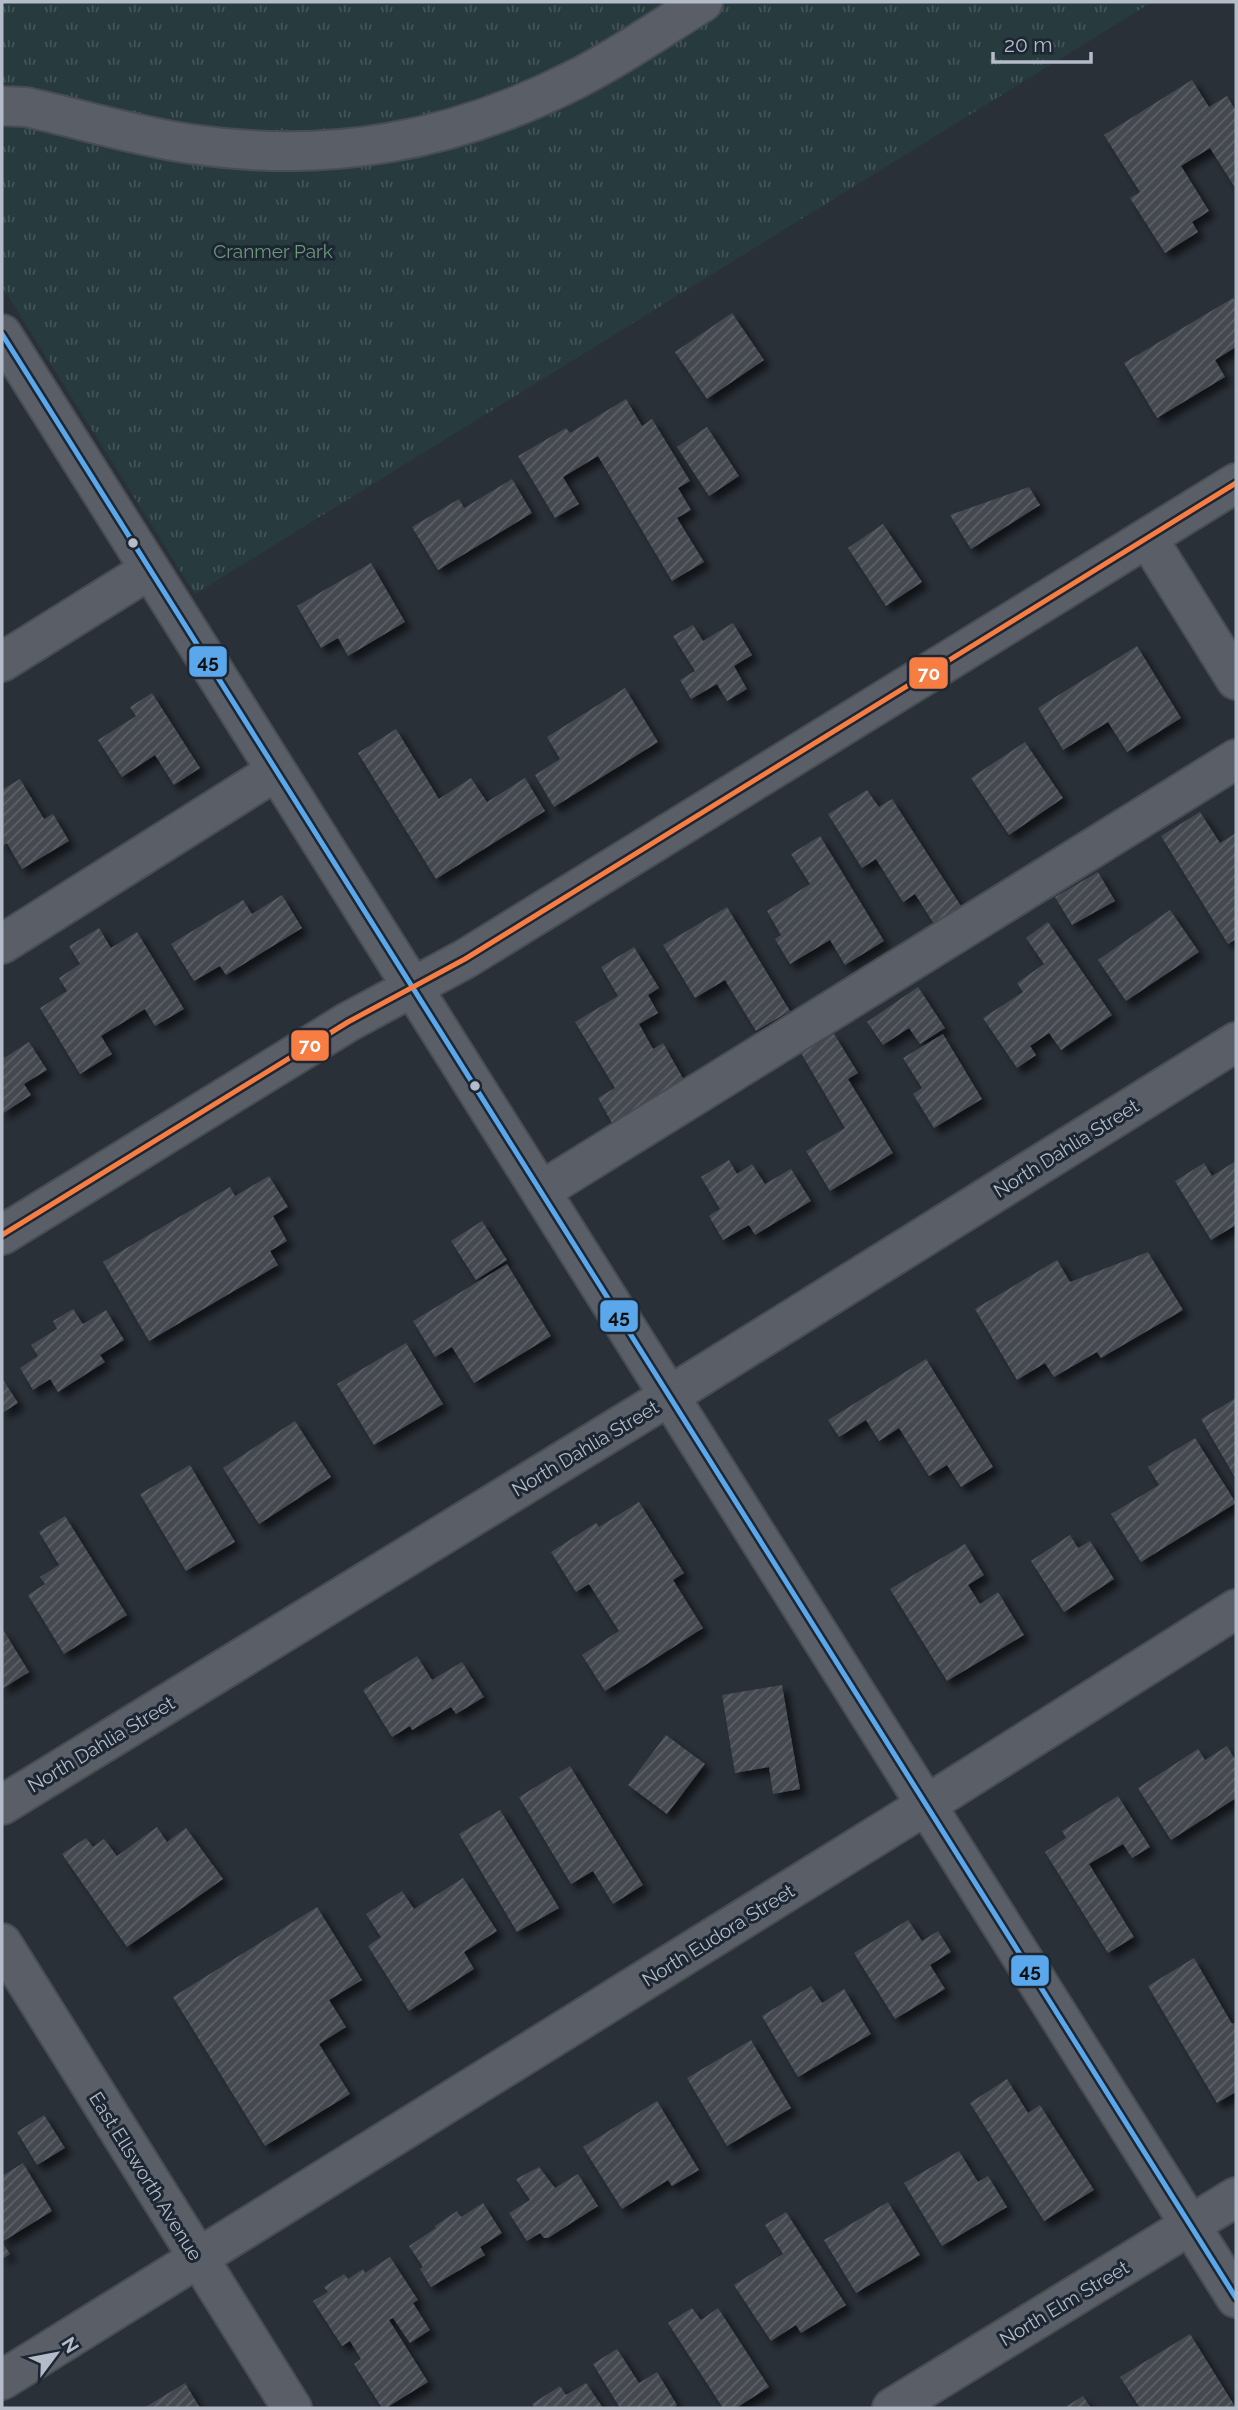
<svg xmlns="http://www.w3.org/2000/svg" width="1238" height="2410" viewBox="0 0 1238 2410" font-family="Raleway,sans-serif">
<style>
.park{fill:url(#park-tufts)}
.building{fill:url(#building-hatch);filter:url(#shadow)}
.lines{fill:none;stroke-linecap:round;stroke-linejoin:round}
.minor-casing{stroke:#484c53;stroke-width:42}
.minor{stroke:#5a5e66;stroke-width:38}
.bus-1-casing{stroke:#1d2633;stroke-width:10}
.bus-2-casing{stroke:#1d2633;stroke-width:10}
.bus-1{stroke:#5aa8eb;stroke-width:5}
.bus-2{stroke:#f77d43;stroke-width:5}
.bus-dot{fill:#b4bcc9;stroke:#1d2633;stroke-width:2.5}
.labels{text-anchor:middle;stroke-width:6;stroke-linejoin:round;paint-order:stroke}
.park-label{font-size:19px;fill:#6b9a76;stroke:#1d2633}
.street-label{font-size:19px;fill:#b4bcc9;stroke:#1d2633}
.line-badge{stroke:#1d2633;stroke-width:2.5}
.badge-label{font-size:19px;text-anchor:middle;font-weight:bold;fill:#fff}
.pale-badge-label{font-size:19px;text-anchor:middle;font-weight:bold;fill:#111}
</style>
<defs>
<pattern id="park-tufts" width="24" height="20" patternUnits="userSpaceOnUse" patternTransform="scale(1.75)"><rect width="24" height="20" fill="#273a3e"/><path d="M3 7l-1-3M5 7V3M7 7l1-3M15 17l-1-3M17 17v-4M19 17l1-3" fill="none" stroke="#445559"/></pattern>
<pattern id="building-hatch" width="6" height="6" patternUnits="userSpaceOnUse" patternTransform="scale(1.75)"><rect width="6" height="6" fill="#444950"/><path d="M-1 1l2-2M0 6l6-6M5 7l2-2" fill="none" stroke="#5d6168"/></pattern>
<filter id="shadow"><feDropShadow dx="6" dy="6" stdDeviation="3.5" flood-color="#0009"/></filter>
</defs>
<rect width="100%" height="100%" fill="#2a3038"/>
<path class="park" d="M2 2H1152L195 594 2 286Z"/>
<path class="building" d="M1192 80 1209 107 1227 96 1236 111V189L1210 148 1181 166 1209 211 1192 222 1198 232 1165 253 1130 198 1140 192 1104 135Z
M1233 298 1236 304V347L1215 360 1225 377 1157 418 1124 363Z
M732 313 764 360 707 399 675 352Z
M626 399 642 426 652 419 690 481 678 488 691 510 677 518 704 562 672 581 598 456 563 477 579 504 555 518 518 456 566 428 570 433Z
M707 427 739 476 709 496 677 447Z
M512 479 532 513 438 570 412 527 459 499 464 508Z
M1029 487 1040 505 971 549 950 515Z
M883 524 922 582 886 606 848 548Z
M371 563 405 622 348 656 338 638 321 648 297 606Z
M733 623 752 655 734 666 747 689 727 701 717 684 691 699 680 680 695 671 673 636 693 625 703 641Z
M1137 646 1181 718 1127 752 1108 722 1063 750 1038 708Z
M625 688 658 742 554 807 535 775 560 759 547 737Z
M152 693 200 768 174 785 155 755 122 777 98 740 136 716 130 707Z
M396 729 439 799 471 778 487 802 525 778 545 811 436 879 358 753Z
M1025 742 1063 798 1009 835 971 778Z
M20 779 44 819 53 814 69 841 22 869 7 843 2 846V790Z
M867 790 879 807 892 799 961 906 934 924 915 894 903 902 876 859 862 868 828 814Z
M1200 812 1220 843 1236 833V939L1228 944 1161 836Z
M820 836 884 941 845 965 830 940 790 964 775 939 781 935 767 911 810 884 791 854Z
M1098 872 1115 901 1072 925 1055 897Z
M282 895 302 928 226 975 220 966 194 981 171 944 243 900 252 914Z
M727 907 790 1011 756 1031 725 980 695 998 663 945Z
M1170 910 1199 952 1126 1001 1098 960Z
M1048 922 1112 1015 1061 1050 1049 1033 1030 1046 1036 1055 1017 1068 983 1018 1023 992 1017 983 1044 964 1026 938Z
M99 928 111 948 137 932 184 1009 155 1026 145 1009 101 1036 112 1054 80 1074 40 1008 67 991 59 978 80 964 69 946Z
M634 947 659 988 648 995 658 1013 639 1024 653 1049 663 1043 684 1080 612 1123 598 1098 615 1088 575 1022 618 996 601 967Z
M918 987 945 1028 920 1044 909 1028 883 1045 867 1022Z
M834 1034 858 1073 848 1079 893 1153 830 1191 806 1151 845 1128 801 1053Z
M943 1034 982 1099 934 1128 913 1094 922 1088 903 1058Z
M29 1042 47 1070 24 1084 31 1095 2 1114V1054L4 1058Z
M729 1160 737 1174 752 1164 765 1184 791 1169 811 1201 755 1235 749 1225 723 1240 709 1216 720 1209 701 1177Z
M1236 1161V1225L1211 1240 1175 1181 1204 1163 1212 1176Z
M269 1176 288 1207 273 1216 287 1241 270 1251 278 1265 149 1341 103 1262 230 1187 235 1196Z
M482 1221 507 1260 476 1280 451 1241Z
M1148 1252 1183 1310 1101 1358 1097 1352 1054 1377 1045 1363 1017 1380 975 1309 1057 1260 1070 1282Z
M507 1264 551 1336 474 1383 452 1347 435 1357 413 1321Z
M73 1309 83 1324 106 1310 124 1340 100 1355 105 1362 58 1392 50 1379 33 1390 20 1368 38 1356 31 1345 57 1329 53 1321Z
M406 1343 443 1404 374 1445 337 1384Z
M926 1359 993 1467 961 1487 947 1465 929 1476 899 1428 879 1441 866 1420 839 1437 828 1420Z
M2 1378 18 1403 2 1413Z
M1236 1398V1479L1201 1419Z
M295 1421 331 1477 259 1524 223 1468Z
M1195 1438 1236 1503 1141 1562 1111 1514 1159 1485 1148 1467Z
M190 1465 235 1542 186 1571 140 1494Z
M639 1502 684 1573 673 1580 703 1628 605 1691 582 1655 619 1631 589 1584 576 1592 551 1552 596 1523 599 1527Z
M65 1516 127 1615 64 1654 28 1595 45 1584 40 1577 59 1565 39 1532Z
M1070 1535 1078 1548 1090 1541 1114 1579 1064 1612 1031 1561Z
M965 1544 984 1575 968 1585 980 1604 998 1592 1024 1635 947 1681 890 1589Z
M2 1628 29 1672 2 1689Z
M417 1656 432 1680 462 1662 484 1697 456 1714 451 1707 412 1730 410 1726 392 1737 363 1690Z
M782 1685 800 1789 773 1794 769 1767 735 1773 722 1695Z
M666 1735 705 1764 667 1814 628 1785Z
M1227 1746 1236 1761V1798L1171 1840 1138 1788 1198 1749 1205 1760Z
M570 1766 643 1885 613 1904 593 1871 571 1884 519 1797Z
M1118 1796 1150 1847 1132 1858 1123 1844 1089 1864 1134 1937 1108 1953 1045 1852 1066 1838 1062 1831Z
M500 1810 559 1908 517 1932 459 1834Z
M157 1827 167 1842 186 1828 223 1879 127 1947 62 1854 86 1838 93 1847 104 1839 117 1856Z
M463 1878 497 1931 464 1952 474 1969 409 2011 368 1946 381 1937 366 1914 402 1891 414 1909Z
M317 1907 362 1980 329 2000 346 2027 319 2044 350 2094 265 2146 173 1997Z
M908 1920 922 1941 938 1931 951 1952 930 1965 945 1989 895 2019 854 1953Z
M1194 1958 1232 2024 1236 2022V2092L1217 2103 1148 1986Z
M811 1986 822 2003 844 1989 871 2034 798 2077 762 2016Z
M751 2040 791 2108 727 2146 687 2078Z
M1007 2079 1028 2113 1040 2105 1094 2190 1044 2221 970 2103Z
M657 2101 699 2170 672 2186 668 2180 622 2209 583 2147Z
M44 2115 65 2148 37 2165 17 2132Z
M959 2151 978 2182 988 2176 1007 2207 942 2246 904 2183Z
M23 2163 52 2211 2 2242 10 2254 2 2259V2176Z
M539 2167 555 2188 578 2174 598 2206 548 2238H544L540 2233 527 2241 509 2213 530 2200 516 2179Z
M888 2202 920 2255 856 2293 824 2240Z
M483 2203 502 2233 480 2247 485 2255 431 2287 420 2269 423 2267 409 2246 436 2228 435 2226 457 2211 461 2217Z
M786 2212 846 2305 801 2333 796 2325 771 2341 734 2285 783 2254 765 2225Z
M390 2257 418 2300 413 2303 430 2330 410 2343 393 2318 389 2320 428 2382 386 2408H382L354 2364 361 2359 350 2341 342 2346 313 2301 328 2292 324 2287 344 2274 348 2279 363 2269 365 2273Z
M692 2308 701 2320 718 2308 769 2387 736 2408H723L668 2323Z
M1190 2334 1236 2408H1140L1120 2377Z
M617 2349 639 2383 657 2372 677 2405 673 2408H620L593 2364Z
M185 2383 200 2408H144Z
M586 2383 603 2408H535L532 2404 560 2386 566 2395Z
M1083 2396 1091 2408H1064Z"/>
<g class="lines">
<defs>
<path id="minor" d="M2 106 26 107C81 119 135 136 191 144 328 164 453 142 576 79 620 57 661 28 703 2
M2 334 1236 2298
M1148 539 1236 680
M2 662 149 570
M2 944 276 771
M541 1191 1236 759
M2 1235 348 1022 465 959 1236 483
M2 1805 669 1396 1236 1042
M2 1943 292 2408
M2 2380 926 1805 1236 1609
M892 2408 1236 2197"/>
</defs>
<use href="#minor" class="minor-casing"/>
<use href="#minor" class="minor"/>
<defs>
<path id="bus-1" d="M2 334 1236 2298"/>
<path id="bus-2" d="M2 1235 348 1022 465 959 1236 483"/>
</defs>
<use href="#bus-1" class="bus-1-casing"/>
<use href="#bus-2" class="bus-2-casing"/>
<use href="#bus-1" class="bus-1"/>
<use href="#bus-2" class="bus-2"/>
</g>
<g class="bus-dot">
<circle cx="133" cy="543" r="6"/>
<circle cx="475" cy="1086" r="6"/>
</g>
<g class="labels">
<g class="park-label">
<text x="273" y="258">Cranmer Park</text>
</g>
<g class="street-label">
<text transform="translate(1066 1148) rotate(-32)" y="7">North Dahlia Street</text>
<text transform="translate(585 1448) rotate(-31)" y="7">North Dahlia Street</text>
<text transform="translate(101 1744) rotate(-31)" y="7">North Dahlia Street</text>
<text transform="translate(718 1935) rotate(-32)" y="7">North Eudora Street</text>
<text transform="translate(146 2176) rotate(58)" y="7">East Ellsworth Avenue</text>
<text transform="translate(1064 2303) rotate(-31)" y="7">North Elm Street</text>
</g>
</g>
<g class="line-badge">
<rect x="188" y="645" width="40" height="33" rx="7" fill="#5aa8eb"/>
<rect x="908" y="656" width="41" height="34" rx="7" fill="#f77d43"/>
<rect x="290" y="1029" width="40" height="33" rx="7" fill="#f77d43"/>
<rect x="599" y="1299" width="40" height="34" rx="7" fill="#5aa8eb"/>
<rect x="1010" y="1954" width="40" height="33" rx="7" fill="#5aa8eb"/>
</g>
<g class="badge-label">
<text x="929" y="680">70</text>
<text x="310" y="1052">70</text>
</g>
<g class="pale-badge-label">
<text x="208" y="668">45</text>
<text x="619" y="1323">45</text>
<text x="1030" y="1977">45</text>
</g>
<rect width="1238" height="2410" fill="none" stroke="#b4bcc9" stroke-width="7"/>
<g transform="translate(56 2354) rotate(58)" stroke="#1d2633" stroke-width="5" paint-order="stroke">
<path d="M0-5L12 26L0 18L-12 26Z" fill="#b4bcc9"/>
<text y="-10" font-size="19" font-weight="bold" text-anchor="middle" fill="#b4bcc9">N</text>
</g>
<path d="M993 52v10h98v-10" fill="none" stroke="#b4bcc9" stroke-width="3.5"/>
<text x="1004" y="52" font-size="21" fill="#b4bcc9" stroke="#1d2633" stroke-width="5" paint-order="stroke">20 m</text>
</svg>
